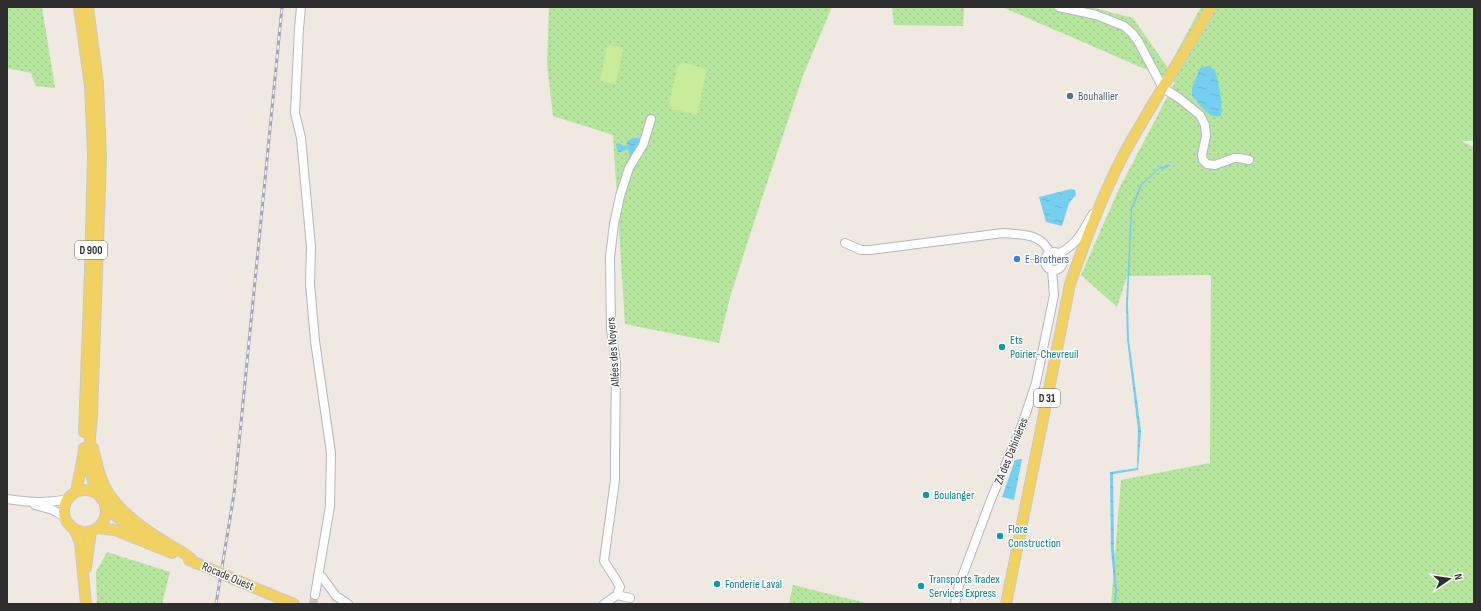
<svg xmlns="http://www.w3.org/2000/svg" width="1481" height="611" viewBox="0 0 1481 611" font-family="'Sofia Sans Condensed',sans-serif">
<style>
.grass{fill:url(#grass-dots)}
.pitch{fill:#c9ec9a}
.water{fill:url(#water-ripples)}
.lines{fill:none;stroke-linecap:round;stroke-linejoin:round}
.minor-tunnel{stroke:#c8c4bd;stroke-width:8;stroke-dasharray:8 4;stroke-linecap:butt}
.minor-casing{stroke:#b4b7c1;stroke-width:10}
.major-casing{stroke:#c9c9c9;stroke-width:12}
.minor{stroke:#fff;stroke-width:8}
.major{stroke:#f2d163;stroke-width:10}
.rail-casing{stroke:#a3a6b8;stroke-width:3}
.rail{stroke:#fff;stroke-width:1.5;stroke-dasharray:4.5;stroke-linecap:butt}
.major-bridge-casing{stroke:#c9c9c9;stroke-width:12;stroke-linecap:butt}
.major-bridge{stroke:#f2d163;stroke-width:10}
.service-dot{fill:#5c6f8a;stroke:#fff;stroke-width:1.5}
.shop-dot{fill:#3f7fe0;stroke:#fff;stroke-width:1.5}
.culture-dot{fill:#0f9aa8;stroke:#fff;stroke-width:1.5}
.labels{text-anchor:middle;stroke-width:3;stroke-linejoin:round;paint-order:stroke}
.shield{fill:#fff;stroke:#6d6d6d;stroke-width:1}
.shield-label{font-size:11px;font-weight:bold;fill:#2e2e2e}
.service-label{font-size:12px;fill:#4e5e75;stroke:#fff;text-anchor:start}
.shop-label{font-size:12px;fill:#366cbe;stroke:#fff;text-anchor:start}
.culture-label{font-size:12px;fill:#0d838f;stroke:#fff;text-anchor:start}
.street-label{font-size:12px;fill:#2e2e2e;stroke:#fff}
</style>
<defs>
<pattern id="grass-dots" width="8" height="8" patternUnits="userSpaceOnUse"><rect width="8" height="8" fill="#b6e59e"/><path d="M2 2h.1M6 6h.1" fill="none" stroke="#9dc588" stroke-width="1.8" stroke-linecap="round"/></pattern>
<pattern id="water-ripples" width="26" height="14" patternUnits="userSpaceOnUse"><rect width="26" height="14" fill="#75cff0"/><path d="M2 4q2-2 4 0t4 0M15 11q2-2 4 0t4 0" fill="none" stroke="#66b2ce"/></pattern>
</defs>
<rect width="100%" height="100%" fill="#efe9e1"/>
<path class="grass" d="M7 7H42L55 88 36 86 31 73 7 68Z
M549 7H832L804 73 760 204 730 297 719 343 625 324 613 135 553 116 547 64Z
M892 7H964L963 26 894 25Z
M1002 7H1091L1133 18 1168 68 1201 7H1474V141H1461L1474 147V604H1111L1121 480 1210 463 1211 275 1127 276 1117 307 1081 275 1118 191 1175 82Z
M107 552 170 572 162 604H97L96 572Z
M793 585 862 602 868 604H789Z"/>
<path class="pitch" d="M611 45 622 48 623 50 616 84 600 81 607 46Z
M684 63 707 69 697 115 672 109 669 103 678 66Z"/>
<path class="water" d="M1208 66C1210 67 1213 69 1214 70 1219 77 1223 108 1221 116 1208 119 1200 104 1192 96V88L1200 68Z
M633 138H643L628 162 630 155 628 149 621 152H618L616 144 619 143 623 146H627V141Z
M1169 164 1170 166 1162 170 1160 168 1142 185 1132 210 1128 304 1129 339 1141 431 1138 470 1113 474 1114 549 1117 591 1116 604H1114L1115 591 1111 550 1110 472 1137 468 1138 430 1127 339 1126 305 1131 208 1140 185 1161 166 1163 167Z
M1071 189 1075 190 1076 195 1069 203 1062 226 1046 222 1039 197Z
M1022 459 1014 500 1002 497 1015 460Z"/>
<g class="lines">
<path class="minor-tunnel" d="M313 604 315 595"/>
<defs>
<path id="minor" d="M301 7 299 28 295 113 301 138 311 247 310 284 315 341 331 453 330 506 315 595
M1059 7 1096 15 1124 26 1132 33 1138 41 1163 88 1179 98 1200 115 1205 125 1206 136 1202 155 1203 160 1207 164 1215 165 1234 158H1239L1249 160
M845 243 861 250H870L1003 233C1023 235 1041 233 1050 253
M1045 261a9 9 0 1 1 18 0a9 9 0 1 1-18 0Z
M1058 254C1079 243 1081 233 1093 214
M7 499C28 502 47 504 68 499
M35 505 53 510 65 517
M318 575 322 577 336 596 348 604
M617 595 630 598
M604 604 617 595 620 587 615 578 604 561 615 480V456L616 362 611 330 610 257 614 224 620 196 629 168 643 145 651 119
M955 604 959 585 990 502 1022 425 1036 383 1054 295 1052 270"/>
<path id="major" d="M79 7 90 86 93 153 90 272 84 432
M88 7 98 83 101 158 92 416 89 450V465L96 493
M93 448C97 464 100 481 109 494 122 514 145 530 165 542 176 549 187 553 195 563
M64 511a21 21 0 1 1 42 0a21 21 0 1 1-42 0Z
M76 492 83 457 84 448
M106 509 144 536
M97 528 115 530 172 553
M74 529 80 542 86 604
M189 560 213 570
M86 568 91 531
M236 580 294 604
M1006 604 1070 284C1086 238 1103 193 1126 150 1153 102 1183 55 1211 7"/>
</defs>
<use href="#minor" class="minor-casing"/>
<use href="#major" class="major-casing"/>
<use href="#minor" class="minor"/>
<use href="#major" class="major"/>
<defs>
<path id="rail" d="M216 604 234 494 282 7"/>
</defs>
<use href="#rail" class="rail-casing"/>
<use href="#rail" class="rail"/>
<defs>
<path id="major-bridge" d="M213 570 236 580"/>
</defs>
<use href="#major-bridge" class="major-bridge-casing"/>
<use href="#major-bridge" class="major-bridge"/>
</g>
<circle class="service-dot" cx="1070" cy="96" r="4"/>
<circle class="shop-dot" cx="1017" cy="259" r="4"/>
<g class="culture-dot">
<circle cx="1002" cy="347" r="4"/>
<circle cx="926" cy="495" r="4"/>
<circle cx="1000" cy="536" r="4"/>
<circle cx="717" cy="584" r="4"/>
<circle cx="921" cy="586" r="4"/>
</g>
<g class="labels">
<g class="shield">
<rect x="75" y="241" width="32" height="18" rx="3"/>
<rect x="1034" y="389" width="26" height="18" rx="3"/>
</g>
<g class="shield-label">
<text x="91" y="254">D 900</text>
<text x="1047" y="402">D 31</text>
</g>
<g class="service-label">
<text x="1078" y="100">Bouhallier</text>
</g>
<g class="shop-label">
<text x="1025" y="263">E-Brothers</text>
</g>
<g class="culture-label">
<text x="1010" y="344">Ets<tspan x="1010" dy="14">Poirier-Chevreuil</tspan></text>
<text x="934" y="499">Boulanger</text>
<text x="1008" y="533">Flore<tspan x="1008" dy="14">Construction</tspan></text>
<text x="929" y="583">Transports Tradex<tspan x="929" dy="14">Services Express</tspan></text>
<text x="725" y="588">Fonderie Laval</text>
</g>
<g class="street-label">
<text transform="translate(613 352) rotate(-94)" y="4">Allées des Noyers</text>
<text transform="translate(1011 451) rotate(-68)" y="4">ZA des Dahinières</text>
<text transform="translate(228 576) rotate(23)" y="4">Rocade Ouest</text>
</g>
</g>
<rect width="1481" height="611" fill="none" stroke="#2e2e2e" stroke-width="16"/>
<g transform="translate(1449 579) rotate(77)" stroke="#ffffff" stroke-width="3" paint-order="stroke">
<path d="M0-3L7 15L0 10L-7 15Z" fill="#2e2e2e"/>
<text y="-6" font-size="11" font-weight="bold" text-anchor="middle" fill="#2e2e2e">N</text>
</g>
</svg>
